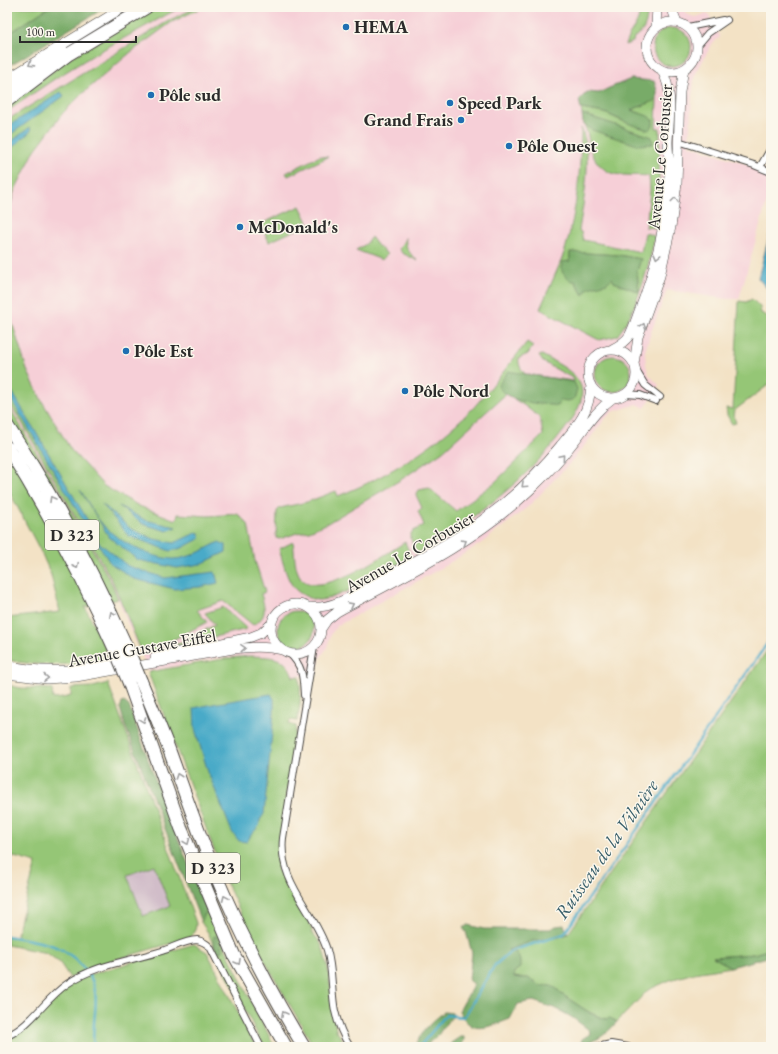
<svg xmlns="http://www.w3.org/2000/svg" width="778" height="1054" viewBox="0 0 778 1054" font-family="'EB Garamond',serif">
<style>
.built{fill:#f6cfd7}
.industrial{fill:#d1bdc9}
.green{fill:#95c676;stroke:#607850;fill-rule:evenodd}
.forest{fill:#78ab67;stroke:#526b49}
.water{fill:#49aac8;stroke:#3a6a7a}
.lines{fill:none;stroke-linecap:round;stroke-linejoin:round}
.stream{stroke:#49aac8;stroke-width:2.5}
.street-casing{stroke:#494642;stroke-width:8}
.secondary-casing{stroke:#494642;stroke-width:10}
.highway-casing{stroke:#494642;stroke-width:14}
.street{stroke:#fff;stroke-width:6}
.secondary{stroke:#fff;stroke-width:9}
.highway{stroke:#fff;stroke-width:12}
.highway-bridge-casing{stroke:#494642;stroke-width:14;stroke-linecap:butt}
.highway-bridge{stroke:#fff;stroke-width:12}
.oneway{stroke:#a0a0a0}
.poi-dot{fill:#1f6fb2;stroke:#fbf7ec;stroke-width:1.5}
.labels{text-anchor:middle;stroke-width:3;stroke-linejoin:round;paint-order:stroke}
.shield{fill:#fbf7ec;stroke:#696865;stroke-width:1}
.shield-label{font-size:17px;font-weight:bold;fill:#2b2b2b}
.poi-label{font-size:18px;font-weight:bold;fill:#2b2b2b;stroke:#fbf7ec;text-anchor:start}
.street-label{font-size:18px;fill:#2b2b2b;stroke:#fbf7ec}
.water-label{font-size:19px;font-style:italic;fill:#375e6a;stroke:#fbf7ec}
</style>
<rect width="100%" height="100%" fill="#fbf7ec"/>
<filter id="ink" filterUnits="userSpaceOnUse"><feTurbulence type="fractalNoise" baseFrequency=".025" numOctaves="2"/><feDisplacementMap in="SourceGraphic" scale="8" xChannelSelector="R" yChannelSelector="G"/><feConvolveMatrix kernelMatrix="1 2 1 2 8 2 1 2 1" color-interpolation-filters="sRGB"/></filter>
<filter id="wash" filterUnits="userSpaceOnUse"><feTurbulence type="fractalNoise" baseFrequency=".012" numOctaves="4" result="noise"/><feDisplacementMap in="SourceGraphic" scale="16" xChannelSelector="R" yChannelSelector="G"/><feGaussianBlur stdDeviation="0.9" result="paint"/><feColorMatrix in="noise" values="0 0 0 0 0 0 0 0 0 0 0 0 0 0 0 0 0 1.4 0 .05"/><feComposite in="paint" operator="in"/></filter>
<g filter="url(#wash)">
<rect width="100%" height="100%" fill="#f3e2c5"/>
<path class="built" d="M156 7H682L687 14 691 16 696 17 708 13 720 37 712 44 695 75 692 95 689 145 771 172V187L739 299H727L667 290 650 335 645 352 646 365 649 375 659 385 645 408 637 404 612 412 605 419 573 460 549 485 529 506 483 542 441 568 337 626 331 634 327 648 320 658 316 674 293 677 291 669 286 663 250 656 224 657 149 671 127 622 112 584 19 421 7 403V109L71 59Z"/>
<path class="industrial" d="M154 864 170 906 143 916 127 875Z"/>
<path class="green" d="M7 7H49L7 35Z
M159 7H181L95 54 53 80 9 110 7 107 71 57Z
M197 7H203L172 22 131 52 82 94 62 114 35 150 14 192 7 220V120L170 20Z
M639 7H647C648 18 646 33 634 37L633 42 625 45C629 30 642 24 639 7Z
M653 47a19 19 0 1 1 38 0a19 19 0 1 1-38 0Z
M657 100 656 128H660L659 185H662L656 229 651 227 646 228 650 190 649 176C640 175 617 176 611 173 601 169 592 158 590 147 588 138 588 131 583 123L592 130 652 137 582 114 581 109 605 113 620 120 648 130 640 113 631 110Z
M581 128C594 155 583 202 579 231L581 232 583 240 641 252 645 233 653 235 655 237C648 269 637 311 617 336L599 340 540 309C548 290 558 270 565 250 577 210 581 169 581 128ZM570 252 618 255 641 259 637 271 639 292 614 282 612 278 592 287 588 288 583 295 575 281 562 268 563 265 570 261Z
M320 156 328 157 288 176 286 173Z
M300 206 309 224 269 242 261 224Z
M371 237 378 246 387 254 382 260 356 250 366 244Z
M406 237C404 248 411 255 418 261L402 253 399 249Z
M7 295 10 316 27 370 42 401 71 450 104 486 139 506 176 520 178 514 208 516 238 514 248 524 255 561 265 592 261 594C265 608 268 617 253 625L223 601 197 610 207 622 150 652 142 653 113 582 21 421 7 400Z
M752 299 760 307 761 313 771 318V383L735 410 734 417 736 423 732 424 727 415 726 408 733 409 739 301 746 302Z
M527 342 533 346 528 354 519 358C518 365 521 369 525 374L574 381V379L543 362 539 356 542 355C556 363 581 373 582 392 582 408 571 421 562 433 523 484 471 521 416 554L410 536 412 532 424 525 418 511 422 508 416 495 419 490 429 488 456 511 494 483 543 435 540 418 525 406 506 394 443 451 402 479 326 524 309 531 297 533 280 539 276 538 277 511 280 508 307 502 336 491 338 496C389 476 437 445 475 406 493 386 510 363 527 342Z
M595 374a18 18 0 1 1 36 0a18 18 0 1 1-36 0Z
M7 403 81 529 112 584 118 599 85 607 106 649 104 650 108 661C74 665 41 667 7 660V618L60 612 51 575 42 554 7 487Z
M293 542C295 553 294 569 301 578 318 601 386 554 405 542L410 554 409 558C390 568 335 602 317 600 310 599 300 594 295 589 286 579 283 561 279 549Z
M223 607 247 629 169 648 215 625 205 613Z
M278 629a18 18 0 1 1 36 0a18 18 0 1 1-36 0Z
M771 645V949L754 954 713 957 731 967 694 973 670 980 648 990 617 1022 615 1020C594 1019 577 1004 560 993L557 989 540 986 528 978H521L514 977 508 950 532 941 559 937 568 934Z
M250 656C269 657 287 655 293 677L299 676C301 691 301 706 297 721L290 720 289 724 296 726 277 869 285 878 310 923 312 932 320 942 323 949 328 968 336 1030 347 1047H314L258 949 226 882 148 672 229 658Z
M108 683 196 923 195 932 189 938 97 965 70 978 60 963 47 953 7 945V936L16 937 36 863 7 855V685L21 688 52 689 53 699 63 698 71 696V688L93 687ZM154 865 170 906 143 916 127 875Z
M207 910 246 991 275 1047H264L216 953 209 934 201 922Z
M194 944 207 952 256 1047H7V1039L29 1025 60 993 73 983 92 974Z"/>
<path class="forest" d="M49 7H106L7 67V35Z
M631 79 654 81 657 90V100L631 110 648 116 653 120V126L648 130 630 124 605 113 581 109 579 100 587 92 599 93 609 88Z
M582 114 652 137 653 144 637 145 592 130 583 123Z
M570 252 618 255 641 259 637 271 639 292 614 282 612 278 607 283 588 288 583 295 575 281H571C566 277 559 272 563 265L562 262 570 261Z
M508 371 574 382 577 389 574 399 568 401 561 400 558 406C540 403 508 404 498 386Z
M124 702 129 706 167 812 207 910 201 922 125 725 120 708 122 703Z
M468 925 484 929H550L556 926 564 925 568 934 559 937 532 941 508 950 517 953 520 961V968L514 972V977L521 978H528L540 986C549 985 555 985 560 993L590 1013 605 1019 610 1018 617 1022C606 1034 598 1042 581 1043L582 1039 590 1034 589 1030 573 1018 557 1009 533 1001 518 1004 510 1019C499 1023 479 1033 469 1024 465 1021 462 1016 459 1011L474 984 469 980 472 953 466 932 463 928Z
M214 936H216L221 945 222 951 219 952C215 948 212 942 214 936Z
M771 949V956L731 967 713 957 754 954Z
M444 1012 452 1013 453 1017C446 1022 443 1028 438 1035 434 1039 429 1041 427 1047H416C418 1033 434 1020 444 1012Z
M460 1037H464V1040L461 1047H449L451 1043Z"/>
<path class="water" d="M61 92 64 96 7 137V127Z
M30 127 31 131 7 152V145Z
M771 229V293L758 278Z
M7 383 94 531 90 532 7 392Z
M80 490C88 502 95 516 104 526 120 542 150 558 173 559 189 559 205 549 219 542L226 545V552L201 564 177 568 138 560 109 537Z
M102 504 131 529 154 539 174 543 198 532 201 538 182 548 170 551 129 536Z
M119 506 145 520 176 527 167 531 143 524Z
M96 540 128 566 165 578 215 572 218 583 200 587 175 589 134 579 110 563Z
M271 694 274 699V713L264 814 260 820 259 826 251 835 247 842 239 841 232 832 208 772 195 729 194 708 213 704Z"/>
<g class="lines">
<path class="stream" d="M7 936C38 941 65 943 85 970
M89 975C103 995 90 1025 94 1047
M419 1047 446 1015 464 1017 495 965 511 951 564 934 771 638"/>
</g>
</g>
<g filter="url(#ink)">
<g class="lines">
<defs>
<path id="street" d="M688 27 723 20
M697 46 708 33 727 20
M678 141 754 165 771 172
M760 167 771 148
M637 372 645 385 660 397
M626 394 640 395 656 401
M314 647 283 838C278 883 315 911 327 950 333 970 331 991 335 1011 338 1024 343 1036 350 1047
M289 653C303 666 303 677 304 695
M7 1036C32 1025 45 999 67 984 96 964 130 961 162 951 172 948 186 940 197 940 202 941 206 943 210 947L261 1047
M597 1047 611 1044 628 1047"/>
<path id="secondary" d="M671 7 677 22
M647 47a25 25 0 1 1 50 0a25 25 0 1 1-50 0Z
M656 26 657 7
M7 79 124 7
M7 89 64 51
M612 349C618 346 625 342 629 336 633 329 636 319 639 311 656 268 666 222 669 175 670 164 668 153 668 142 669 118 674 92 662 71
M588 374a24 24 0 1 1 48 0a24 24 0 1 1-48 0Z
M634 364 638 337 660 276 671 227 677 184 680 92 684 69
M271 629a25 25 0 1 1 50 0a25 25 0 1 1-50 0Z
M310 607C335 610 363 589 384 578 411 563 438 549 463 533 500 510 533 479 560 446 577 426 590 412 591 385
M321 629 327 620 337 612C404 576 474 543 530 490 545 476 560 460 573 443 586 427 596 410 613 398
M155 657 251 637 261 633 271 624
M7 665C47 675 87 669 127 662
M7 674 47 679 76 677 233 649C249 647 266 646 282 650"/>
<path id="highway" d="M7 101 69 54 147 7
M7 425C54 496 93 572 128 650
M7 447C49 513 84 581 116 652
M141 681C151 705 161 728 170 752 187 799 203 847 224 894 247 946 274 998 304 1047
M129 683 181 828 234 955 286 1047"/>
</defs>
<use href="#street" class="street-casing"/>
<use href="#secondary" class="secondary-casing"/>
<use href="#highway" class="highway-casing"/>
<use href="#street" class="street"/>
<use href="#secondary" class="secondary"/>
<use href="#highway" class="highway"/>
<defs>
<path id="highway-bridge" d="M128 650 141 681
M116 652 129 683"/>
</defs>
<use href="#highway-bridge" class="highway-bridge-casing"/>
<use href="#highway-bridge" class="highway-bridge"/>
</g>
<defs><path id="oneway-chevron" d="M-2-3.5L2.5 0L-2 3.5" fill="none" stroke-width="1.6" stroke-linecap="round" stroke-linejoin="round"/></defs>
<g class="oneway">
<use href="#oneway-chevron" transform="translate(31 64) rotate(148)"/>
<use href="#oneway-chevron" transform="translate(675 200) rotate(-83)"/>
<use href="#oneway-chevron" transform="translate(657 256) rotate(105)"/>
<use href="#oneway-chevron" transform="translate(643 326) rotate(-69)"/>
<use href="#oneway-chevron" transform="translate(562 457) rotate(-49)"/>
<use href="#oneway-chevron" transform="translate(524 485) rotate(137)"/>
<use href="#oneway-chevron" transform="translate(52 499) rotate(-120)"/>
<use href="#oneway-chevron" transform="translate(464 542) rotate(-32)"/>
<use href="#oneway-chevron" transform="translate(76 566) rotate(63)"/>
<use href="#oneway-chevron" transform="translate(351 605) rotate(-28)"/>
<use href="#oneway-chevron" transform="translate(112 614) rotate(-116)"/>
<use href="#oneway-chevron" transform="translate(243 648) rotate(-4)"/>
<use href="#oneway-chevron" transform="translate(46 678) rotate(2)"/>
<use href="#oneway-chevron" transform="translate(143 720) rotate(70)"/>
<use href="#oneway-chevron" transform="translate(178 776) rotate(-109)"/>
<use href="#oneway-chevron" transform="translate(187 842) rotate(68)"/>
<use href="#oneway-chevron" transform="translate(225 898) rotate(-114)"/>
<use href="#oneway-chevron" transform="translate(238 962) rotate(61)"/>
<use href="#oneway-chevron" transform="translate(284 1014) rotate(-119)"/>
</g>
</g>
<g class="poi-dot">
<circle cx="346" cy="27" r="4"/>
<circle cx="151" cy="95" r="4"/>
<circle cx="450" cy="103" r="4"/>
<circle cx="461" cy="120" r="4"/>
<circle cx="509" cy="146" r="4"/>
<circle cx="240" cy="227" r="4"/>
<circle cx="126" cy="351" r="4"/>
<circle cx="405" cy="391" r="4"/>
</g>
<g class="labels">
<g class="shield">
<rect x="45" y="520" width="54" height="30" rx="3"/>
<rect x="186" y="853" width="54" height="30" rx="3"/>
</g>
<g class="shield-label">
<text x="72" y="541">D 323</text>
<text x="213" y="874">D 323</text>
</g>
<g class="poi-label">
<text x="354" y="33">HEMA</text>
<text x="159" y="101">Pôle sud</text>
<text x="458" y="109">Speed Park</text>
<text x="453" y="126" text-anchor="end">Grand Frais</text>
<text x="517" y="152">Pôle Ouest</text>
<text x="248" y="233">McDonald's</text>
<text x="134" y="357">Pôle Est</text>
<text x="413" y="397">Pôle Nord</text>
</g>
<g class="street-label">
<text transform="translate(660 157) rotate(-85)" y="6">Avenue Le Corbusier</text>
<text transform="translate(410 552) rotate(-30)" y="6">Avenue Le Corbusier</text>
<text transform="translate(142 648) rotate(-10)" y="6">Avenue Gustave Eiffel</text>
</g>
<g class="water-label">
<text transform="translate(606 849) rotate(-55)" y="7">Ruisseau de la Vilnière</text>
</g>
</g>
<rect width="778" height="1054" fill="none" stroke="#fbf7ec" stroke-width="24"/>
<path d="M20 36v6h116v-6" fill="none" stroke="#2b2b2b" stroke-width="2"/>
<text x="26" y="36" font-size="12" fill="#2b2b2b" stroke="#fbf7ec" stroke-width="3" paint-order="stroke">100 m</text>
</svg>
